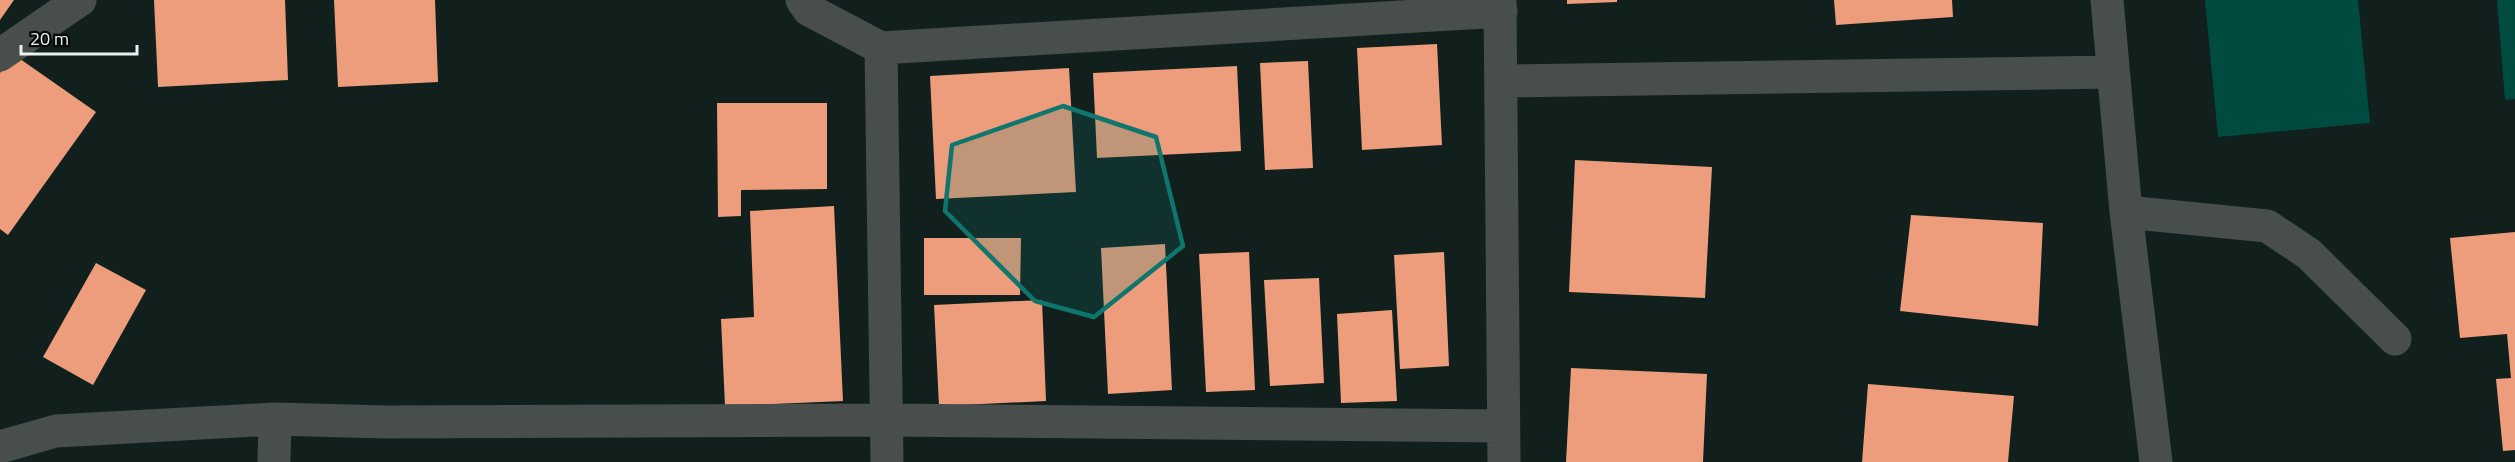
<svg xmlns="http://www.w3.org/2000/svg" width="2515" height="462" viewBox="0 0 2515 462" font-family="'Titillium Web',sans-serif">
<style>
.green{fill:#004b40}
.building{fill:#ed9d7b}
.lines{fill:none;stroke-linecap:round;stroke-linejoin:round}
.minor{stroke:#474e4c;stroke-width:33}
.marked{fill:#0f766e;fill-opacity:0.2;stroke:#0f766e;stroke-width:4.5;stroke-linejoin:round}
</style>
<rect width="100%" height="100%" fill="#11201d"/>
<path class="green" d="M2205 0H2358L2370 123 2218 137Z
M2497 0H2515V99L2505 100Z"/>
<path class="building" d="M0 0H14L0 20Z
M154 0H285L288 80 158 87Z
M334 0H435L438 82 338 87Z
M1567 0H1617V2L1567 4Z
M1834 0H1952L1953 17 1836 25Z
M1437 44 1442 145 1362 150 1357 48Z
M13 54 96 112 8 235 0 229V73Z
M1308 61 1313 168 1265 170 1260 63Z
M1237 66 1241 151 1097 158 1093 73Z
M1069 68 1076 192 936 199 930 76Z
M717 103H827V189L741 190V216L718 217Z
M1575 160 1712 167 1705 298 1569 292Z
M834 206 843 401 725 406 721 319 754 317 750 211Z
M1911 215 2043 223 2038 326 1900 311Z
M2515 232V450L2503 451 2496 379 2511 378 2507 334 2460 338 2450 238Z
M924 238H1021L1020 295H924Z
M1165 244 1172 390 1108 394 1101 248Z
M1249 252 1255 390 1206 392 1199 254Z
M1444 252 1449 366 1400 369 1394 255Z
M96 263 146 290 93 385 43 357Z
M1319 278 1324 383 1270 386 1264 280Z
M1042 300 1046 401 939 406 934 305Z
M1392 310 1397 401 1341 403 1337 314Z
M1571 368 1707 374 1703 462H1566Z
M1868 384 2014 396 2008 462H1862Z"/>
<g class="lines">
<path class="minor" d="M802 0 809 10 881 48
M1500 0 1504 462
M2107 0 2126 212 2156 462
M0 55 80 0
M1501 81 2112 72
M2126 212 2267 226 2309 254 2395 339
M0 447 56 431 275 419 385 422 887 420 1503 426
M274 462 275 419
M887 462 881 48 1501 11"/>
</g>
<path class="marked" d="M1063 106 1156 137 1183 246 1094 317 1035 301 945 211 952 145Z"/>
<path d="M21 45v9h116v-9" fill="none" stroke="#e9f2f0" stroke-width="3"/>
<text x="30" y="45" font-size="18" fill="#e9f2f0" stroke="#040807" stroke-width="4.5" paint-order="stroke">20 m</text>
</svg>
